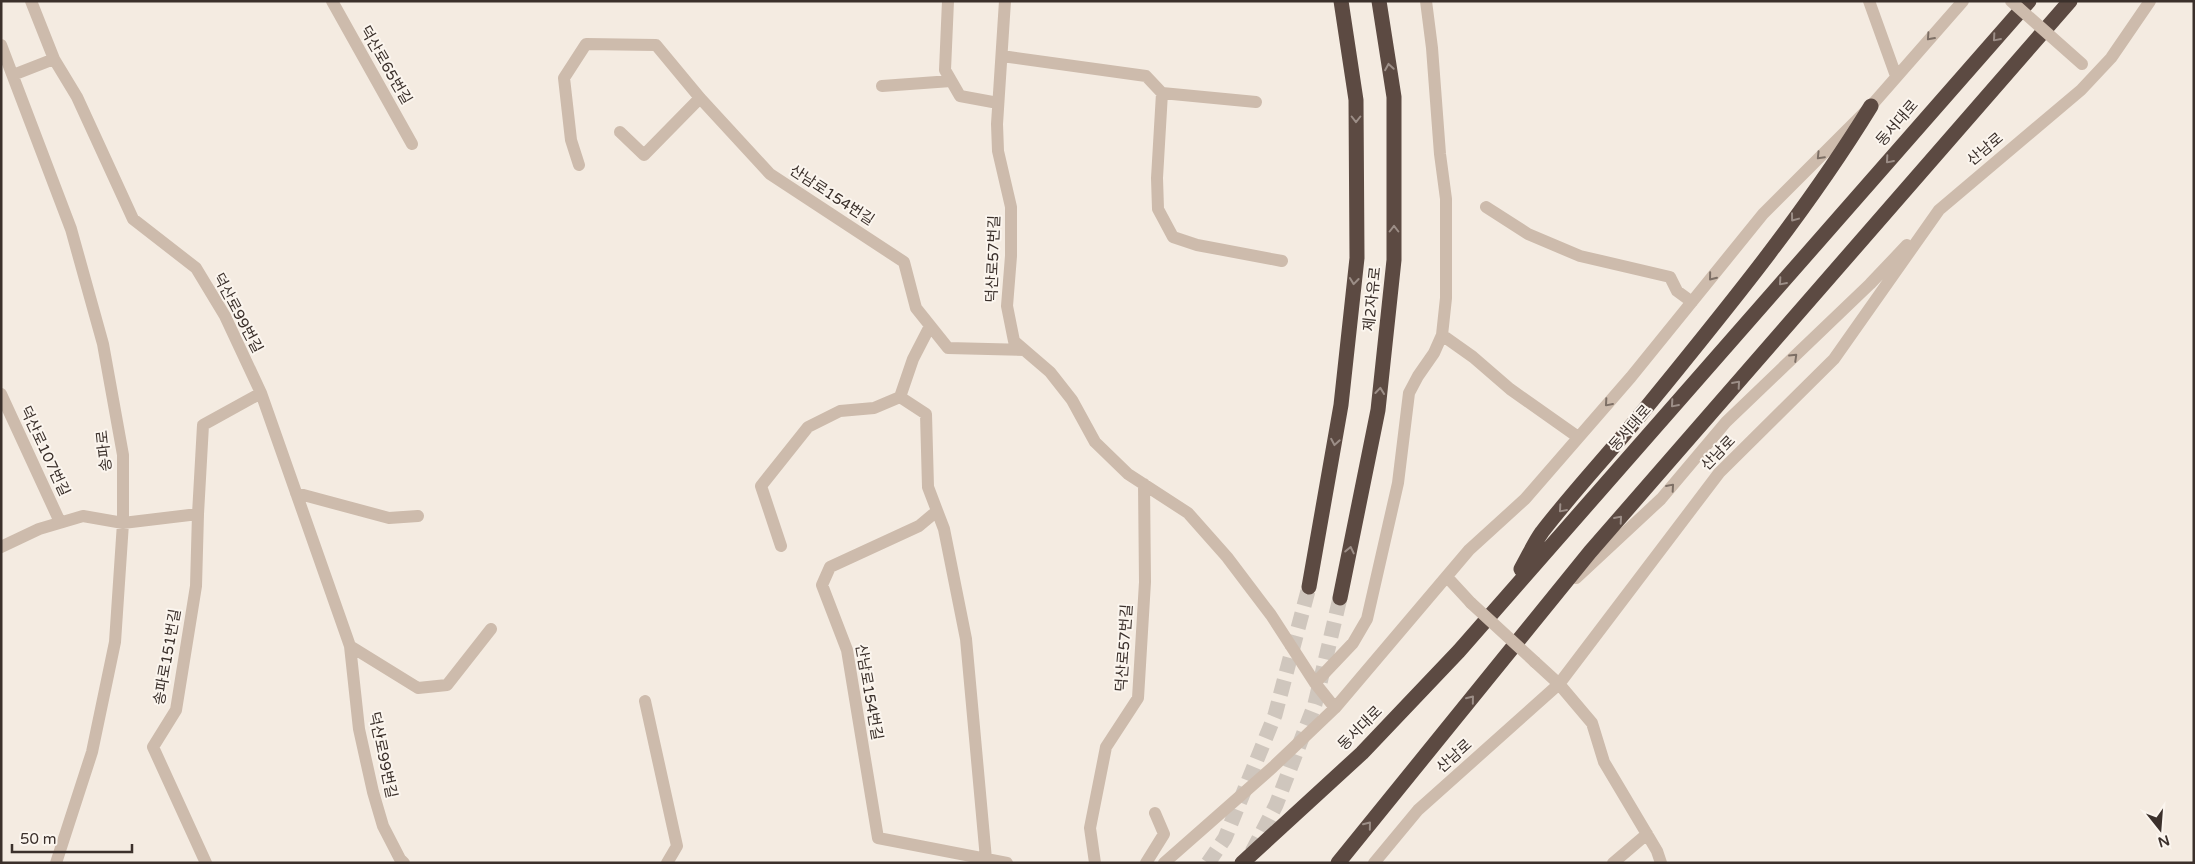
<svg xmlns="http://www.w3.org/2000/svg" width="2195" height="864" viewBox="0 0 2195 864" font-family="'Varela Round','Noto Sans KR',sans-serif">
<style>
.lines{fill:none;stroke-linecap:round;stroke-linejoin:round}
.highway-tunnel{stroke:#cfc6bd;stroke-width:15;stroke-dasharray:15 8;stroke-linecap:butt}
.minor{stroke:#cdbbac;stroke-width:12}
.highway{stroke:#5c4a42;stroke-width:15}
.minor-bridge{stroke:#cdbbac;stroke-width:12}
.oneway{stroke:#7d6f65}
.oneway2{stroke:#9c8e87}
.labels{text-anchor:middle;stroke-width:4;stroke-linejoin:round;paint-order:stroke}
.street-label{font-size:15px;fill:#3b302b;stroke:#fbf5ee}
</style>
<rect width="100%" height="100%" fill="#f4ebe1"/>
<g class="lines">
<path class="highway-tunnel" d="M1252 852 1276 805 1315 704 1340 598
M1208 863 1225 838 1275 715 1309 587"/>
<path class="minor" d="M31 1 54 59 77 97 133 219 196 268 225 316 261 393 350 646 359 729 373 792 383 826 400 859 404 863
M332 1 412 144
M948 1 945 70 960 96 998 103
M1005 1 997 124 998 151 1011 207V256L1007 306 1014 341 1050 372 1072 400 1095 442 1128 474 1188 513 1227 557 1271 615 1315 683 1335 708
M1869 1 1896 76
M1 45 71 229 103 344 123 455V523L115 642 92 752 56 863
M1002 56 1146 76 1162 93 1157 178 1158 209 1173 237 1197 245 1282 261
M13 75 54 59
M882 86 951 81
M1162 93 1256 102
M620 132 644 155 700 98
M579 165 571 140 564 78 586 44 656 45 700 98 770 174 904 262 916 308 948 348 1024 350
M1486 207 1528 234 1580 256 1670 277 1677 291 1692 302
M930 326 913 359 900 397 926 414 928 487 944 529 966 639 986 859
M1442 335 1473 357 1510 389 1578 437
M1 394 60 522
M296 493 389 518 418 516
M937 511 919 526 830 567 822 585 847 650 878 838 1007 863
M198 514 203 425 261 393
M781 546 761 486 808 427 840 411 874 408 900 397
M1 547 39 529 83 516 123 523 198 514 196 586 176 710 153 747 206 863
M1447 577 1471 603
M1576 578 1661 499 1726 422 1870 284 1907 245
M350 646 418 688 447 685 491 629
M1535 662 1559 684 1592 723 1604 762 1657 851 1661 863
M1315 683 1353 643 1367 619 1398 483 1409 393 1418 376 1434 353 1442 335 1446 298V199L1440 154 1432 48 1426 1
M645 701 677 846 667 863
M1095 863 1090 828 1106 747 1138 698 1145 582 1144 484
M1146 863 1164 834 1155 813
M1164 863 1273 767 1335 708 1469 550 1525 499 1631 377 1763 214 1871 106 1963 1
M1374 863 1418 810 1559 684 1719 473 1834 359 1939 210 2081 90 2111 58 2150 1
M1613 863 1647 834"/>
<path class="highway" d="M1521 569C1528 557 1534 543 1542 532 1572 493 1606 457 1637 419 1719 318 1803 217 1871 106
M1309 587 1341 405 1357 258 1356 100 1341 1
M1340 598 1378 410 1394 260V97L1379 1
M1242 863 1362 753 1459 651 2029 1
M1338 863 1590 552 2070 1"/>
<path class="minor-bridge" d="M2011 1 2082 64
M1471 603 1535 662"/>
</g>
<defs><path id="oneway-chevron" d="M-2-3.5L2.5 0L-2 3.5" fill="none" stroke-width="1.6" stroke-linecap="round" stroke-linejoin="round" transform="scale(1.25)"/></defs>
<g class="oneway">
<use href="#oneway-chevron" transform="translate(1930 37) rotate(132)"/>
<use href="#oneway-chevron" transform="translate(1820 156) rotate(134)"/>
<use href="#oneway-chevron" transform="translate(1712 277) rotate(129)"/>
<use href="#oneway-chevron" transform="translate(1794 357) rotate(-44)"/>
<use href="#oneway-chevron" transform="translate(1608 403) rotate(131)"/>
<use href="#oneway-chevron" transform="translate(1671 487) rotate(-49)"/>
</g>
<g class="oneway2">
<use href="#oneway-chevron" transform="translate(1996 38) rotate(131)"/>
<use href="#oneway-chevron" transform="translate(1389 67) rotate(-99)"/>
<use href="#oneway-chevron" transform="translate(1356 119) rotate(90)"/>
<use href="#oneway-chevron" transform="translate(1889 160) rotate(131)"/>
<use href="#oneway-chevron" transform="translate(1794 218) rotate(127)"/>
<use href="#oneway-chevron" transform="translate(1394 229) rotate(-90)"/>
<use href="#oneway-chevron" transform="translate(1354 281) rotate(96)"/>
<use href="#oneway-chevron" transform="translate(1782 282) rotate(131)"/>
<use href="#oneway-chevron" transform="translate(1737 384) rotate(-49)"/>
<use href="#oneway-chevron" transform="translate(1380 391) rotate(-84)"/>
<use href="#oneway-chevron" transform="translate(1674 404) rotate(131)"/>
<use href="#oneway-chevron" transform="translate(1335 442) rotate(100)"/>
<use href="#oneway-chevron" transform="translate(1562 509) rotate(131)"/>
<use href="#oneway-chevron" transform="translate(1619 519) rotate(-49)"/>
<use href="#oneway-chevron" transform="translate(1350 550) rotate(-78)"/>
<use href="#oneway-chevron" transform="translate(1471 699) rotate(-51)"/>
<use href="#oneway-chevron" transform="translate(1368 825) rotate(-51)"/>
</g>
<g class="labels">
<g class="street-label">
<text transform="translate(386 65) rotate(60)" y="5">덕산로65번길</text>
<text transform="translate(1897 123) rotate(-49)" y="5">동서대로</text>
<text transform="translate(1985 149) rotate(-40)" y="5">산남로</text>
<text transform="translate(832 195) rotate(33)" y="5">산남로154번길</text>
<text transform="translate(993 259) rotate(-88)" y="5">덕산로57번길</text>
<text transform="translate(1372 299) rotate(-84)" y="5">제2자유로</text>
<text transform="translate(238 313) rotate(62)" y="5">덕산로99번길</text>
<text transform="translate(1630 428) rotate(-49)" y="5">동서대로</text>
<text transform="translate(45 451) rotate(65)" y="5">덕산로107번길</text>
<text transform="translate(104 451) rotate(-96)" y="5">송파로</text>
<text transform="translate(1718 453) rotate(-46)" y="5">산남로</text>
<text transform="translate(1124 648) rotate(-86)" y="5">덕산로57번길</text>
<text transform="translate(167 657) rotate(-80)" y="5">송파로151번길</text>
<text transform="translate(869 692) rotate(80)" y="5">산남로154번길</text>
<text transform="translate(1360 728) rotate(-45)" y="5">동서대로</text>
<text transform="translate(383 755) rotate(78)" y="5">덕산로99번길</text>
<text transform="translate(1454 756) rotate(-42)" y="5">산남로</text>
</g>
</g>
<rect width="2195" height="864" fill="none" stroke="#3b302b" stroke-width="5"/>
<g transform="translate(2160 829) rotate(163)" stroke="#fbf5ee" stroke-width="4" paint-order="stroke">
<path d="M0-4L9 19L0 12L-9 19Z" fill="#3b302b"/>
<text y="-8" font-size="14" font-weight="bold" text-anchor="middle" fill="#3b302b">N</text>
</g>
<path d="M12 844v8h120v-8" fill="none" stroke="#3b302b" stroke-width="2.5"/>
<text x="20" y="844" font-size="15" fill="#3b302b" stroke="#fbf5ee" stroke-width="4" paint-order="stroke">50 m</text>
</svg>
